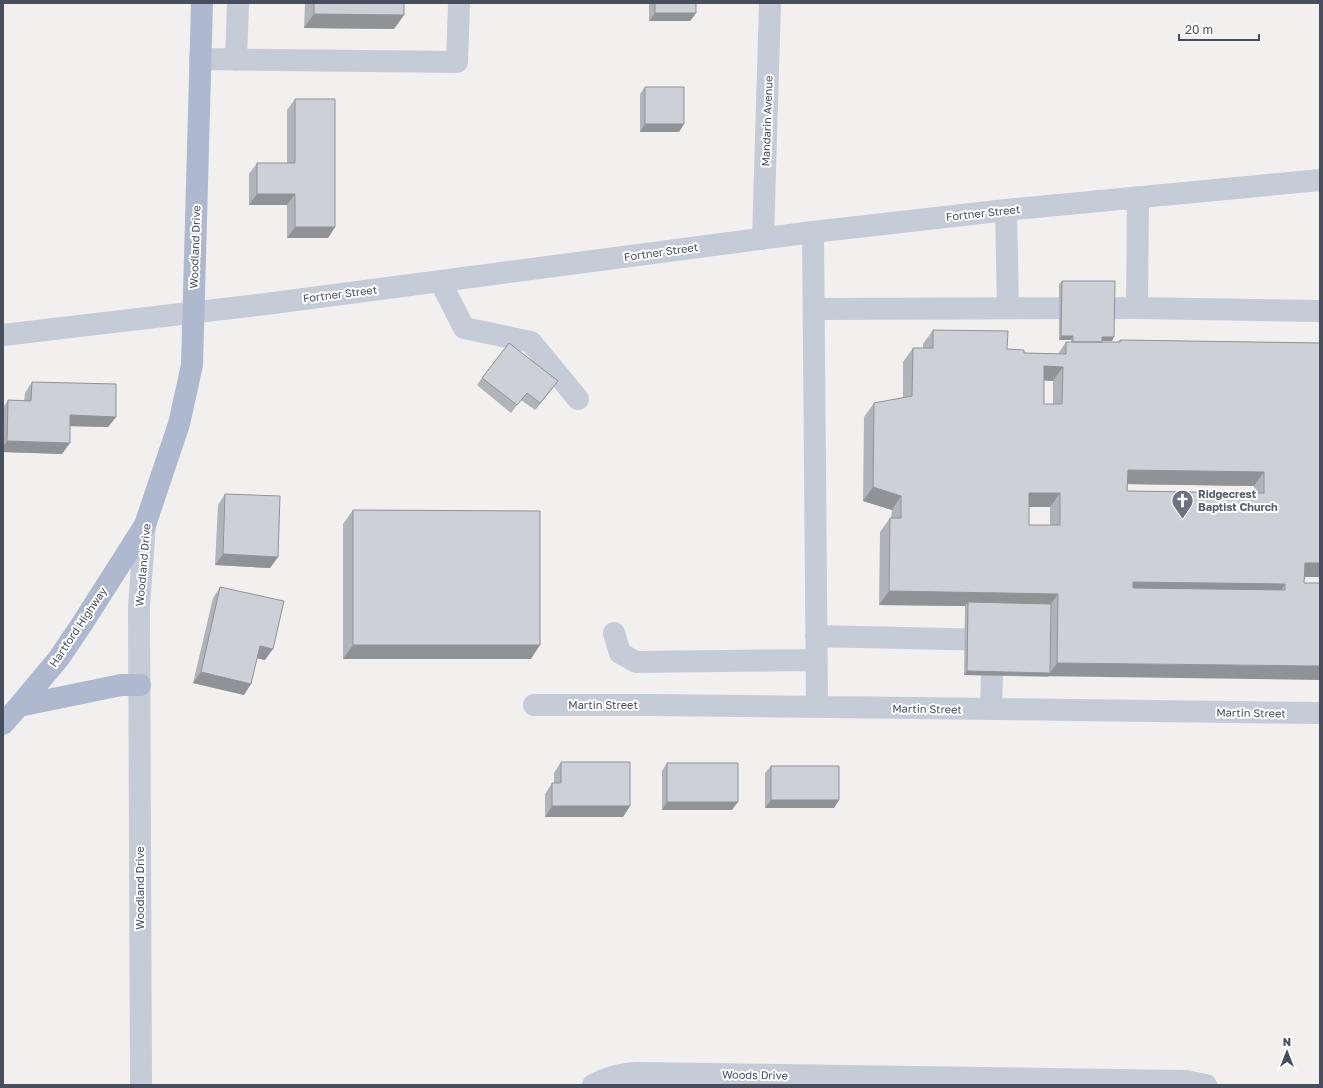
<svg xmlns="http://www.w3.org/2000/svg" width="1323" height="1088" viewBox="0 0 1323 1088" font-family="'Golos Text',sans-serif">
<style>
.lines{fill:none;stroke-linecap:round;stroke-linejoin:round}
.minor{stroke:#c5cbd7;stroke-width:22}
.major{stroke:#aeb9cf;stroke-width:22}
.wall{fill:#b1b3b9;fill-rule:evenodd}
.shaded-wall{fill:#909296}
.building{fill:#ced0d7;stroke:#909296;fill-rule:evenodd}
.labels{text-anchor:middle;stroke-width:4;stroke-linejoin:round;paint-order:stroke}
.street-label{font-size:11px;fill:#474e5d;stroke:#fff}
.worship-label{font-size:11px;font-weight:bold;fill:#5b616d;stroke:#fff;text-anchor:start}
</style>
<rect width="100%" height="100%" fill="#f2f0ef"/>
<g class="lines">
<path class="minor" d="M200 59 457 62 459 3
M236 60 238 3
M1006 210 1008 308
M813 232 817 707
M763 239 770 3
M440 281 464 328 531 342 578 399
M1137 308 1138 197
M814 309 1137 308 1320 311
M3 335 266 304 813 232 1006 210 1320 180
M614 633 620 653 636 662 816 660
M816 636 993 640 991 709
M534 705H654L1320 713
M141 1085 139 606 145 525
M593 1085C609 1077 620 1074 637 1073L1186 1081 1206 1085"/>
<path class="major" d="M19 706 121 685H140
M3 724 19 706 59 658 82 624 145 525 179 424 192 365 202 3"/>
</g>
<path class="wall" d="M305 3H404V15L394 29 304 28Z
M649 3H696V13L690 21H649Z
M645 87 684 124 679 132H640V94Z
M295 99 335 227 328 238H287V205H249V174L257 163H287V110Z
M1062 281 1112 341H1102V342H1118L1120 340 1320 343V577H1305L1304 583 1047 677 964 675 965 606 879 605 880 532 890 518H891L892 510 863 501 864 417 874 403 903 398V362L913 348H923V344L933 330 1007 349 1024 353 1058 354 1066 342H1071V340H1059V284ZM1044 380 1053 381V404H1044ZM1128 484 1254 486V493L1127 491ZM1029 507H1050V525H1029Z
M482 378 552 389 535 410 521 400 511 413 477 385Z
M32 382 116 417 108 427 70 426 62 454 3 452V408L8 400 24 401 25 393Z
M225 494 278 557 270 568 215 565 218 505Z
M353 510 531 659H343V524Z
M220 587 265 660 257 658 244 695 193 683 213 598Z
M561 762 630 806 623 817H545V794L552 783H554V773Z
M667 763 732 810H662V771Z
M771 766 834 808H765V773Z"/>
<path class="shaded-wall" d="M655 13H696L690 21H649Z
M314 14 404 15 394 29 304 28Z
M645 124H684L679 132H640Z
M257 194H295L287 205H249Z
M295 227H335L328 238H287Z
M1061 336H1073L1071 340H1059Z
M1102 337H1114L1112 341H1100Z
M1044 366 1063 367 1053 381 1035 380Z
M558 381 552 389 535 410 540 403Z
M70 415 116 417 108 427 63 426Z
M7 441 70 443 62 454 3 452V447Z
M1128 470 1264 472 1254 486 1118 484Z
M873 487 901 496 892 510 863 501Z
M1029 493H1060L1050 507H1019Z
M223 554 278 557 270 568 215 565Z
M1305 563H1320V577H1295Z
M1133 582 1285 584 1276 598 1123 596Z
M889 591 1058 594 1048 608 968 602 965 606 879 605Z
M353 645H540L531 659H343Z
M260 646 273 649 265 660 252 657Z
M1057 663 1320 666V680L964 675 967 671 1050 673Z
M201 672 251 684 244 695 193 683Z
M771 800H839L834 808H765Z
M667 802H738L732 810H662Z
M552 806H630L623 817H545Z"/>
<path class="building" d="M314 3H404V15L314 14Z
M655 3H696V13H655Z
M645 87H684V124H645Z
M295 99H335V227H295V194H257V163H295Z
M1062 281H1115L1114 337H1102V342H1073V336H1061Z
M933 330 1008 331 1007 349 1024 350V353L1066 354V342H1120V340L1320 343V563H1305L1304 583H1320V666L1057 663 1058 594 889 591 890 518H901V496L873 487 874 403 912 396 913 348H933ZM1044 366 1063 367 1062 404H1044ZM1128 470 1264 472V493L1127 491ZM1029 493H1060V525H1029ZM1133 582 1285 584V590L1133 588Z
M509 343 558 381 540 403 527 393 517 405 482 378Z
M32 382 116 384V417L70 415V443L7 441 8 400 31 401Z
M225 494 280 496 278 557 223 554Z
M353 510 540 511V645H353Z
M220 587 284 601 273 649 260 646 251 684 201 672Z
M968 602 1051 604 1050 673 967 671Z
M561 762H630V806H552V783H561Z
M667 763H738V802H667Z
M771 766H839V800H771Z"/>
<defs>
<symbol id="church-pin" viewBox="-11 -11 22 30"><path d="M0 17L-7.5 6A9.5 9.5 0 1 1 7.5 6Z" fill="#6b7280" stroke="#fff"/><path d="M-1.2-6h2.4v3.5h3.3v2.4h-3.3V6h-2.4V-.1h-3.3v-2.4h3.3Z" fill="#fff"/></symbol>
</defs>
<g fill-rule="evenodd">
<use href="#church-pin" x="1170" y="488" width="25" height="34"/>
</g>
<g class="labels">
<g class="street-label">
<text transform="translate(767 121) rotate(-88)" y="4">Mandarin Avenue</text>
<text transform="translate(983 213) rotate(-6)" y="4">Fortner Street</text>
<text transform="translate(195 247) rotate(-88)" y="4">Woodland Drive</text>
<text transform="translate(661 252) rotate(-8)" y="4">Fortner Street</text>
<text transform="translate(340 294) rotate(-7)" y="4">Fortner Street</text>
<text transform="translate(143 565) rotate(-85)" y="4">Woodland Drive</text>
<text transform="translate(78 627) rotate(-56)" y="4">Hartford Highway</text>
<text x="603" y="709">Martin Street</text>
<text transform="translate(927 709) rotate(1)" y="4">Martin Street</text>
<text transform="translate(1251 713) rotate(1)" y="4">Martin Street</text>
<text transform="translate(140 888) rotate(-90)" y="4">Woodland Drive</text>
<text transform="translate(755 1075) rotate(1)" y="4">Woods Drive</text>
</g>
<g class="worship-label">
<text x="1198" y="498">Ridgecrest<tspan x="1198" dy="13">Baptist Church</tspan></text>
</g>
</g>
<rect width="1323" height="1088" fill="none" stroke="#474e5d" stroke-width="8"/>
<g transform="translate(1287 1052)" stroke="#ffffff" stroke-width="3" paint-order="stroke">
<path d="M0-3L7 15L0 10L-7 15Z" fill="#474e5d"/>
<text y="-6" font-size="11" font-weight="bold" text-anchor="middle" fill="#474e5d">N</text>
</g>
<path d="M1179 34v6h80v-6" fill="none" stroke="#474e5d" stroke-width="2"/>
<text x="1185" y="34" font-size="12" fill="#474e5d" stroke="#ffffff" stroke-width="3" paint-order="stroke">20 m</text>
</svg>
